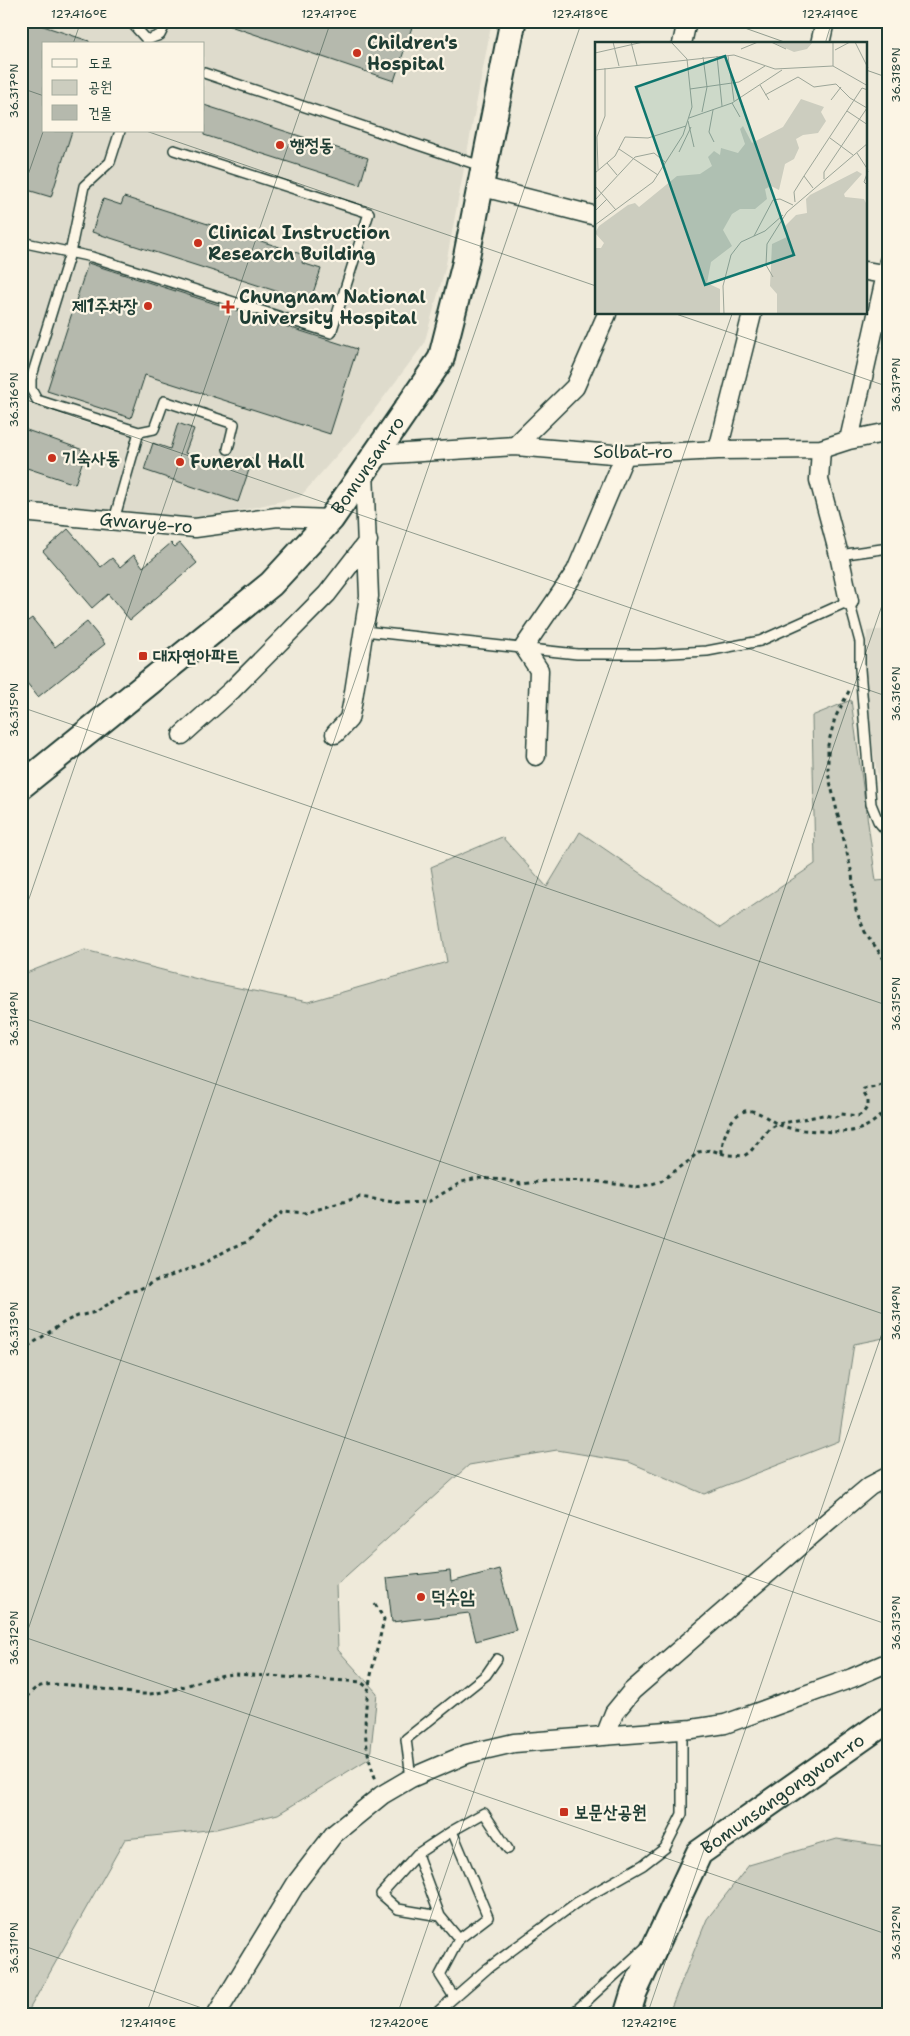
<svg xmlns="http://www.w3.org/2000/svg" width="910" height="2036" viewBox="0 0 910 2036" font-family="'Shantell Sans','Poor Story',sans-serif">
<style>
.built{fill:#dedbcc;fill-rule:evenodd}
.green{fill:#cccdbf;stroke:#76857a}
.building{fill:#b5b9ad;stroke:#1f3d34}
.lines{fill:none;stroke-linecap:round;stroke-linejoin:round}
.lane-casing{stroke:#1f3d34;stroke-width:12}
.street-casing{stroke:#1f3d34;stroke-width:21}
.secondary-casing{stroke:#1f3d34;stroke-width:29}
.path{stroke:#1f3d34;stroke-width:3;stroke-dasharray:4 4;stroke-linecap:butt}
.lane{stroke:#fcf5e5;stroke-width:9}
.street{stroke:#fcf5e5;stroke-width:18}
.secondary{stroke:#fcf5e5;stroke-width:25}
.ticks{fill:none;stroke:#1f3d34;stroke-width:1;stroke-opacity:0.45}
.poi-dot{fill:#c8321e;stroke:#fcf5e5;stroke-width:2}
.labels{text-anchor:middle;stroke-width:4.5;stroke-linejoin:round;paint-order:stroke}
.poi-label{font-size:18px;font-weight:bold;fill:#1f3d34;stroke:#fcf5e5;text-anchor:start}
.street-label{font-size:18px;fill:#1f3d34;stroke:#fcf5e5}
.inset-road{fill:none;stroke:#9ca598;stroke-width:1}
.view{fill:#0f766e;fill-opacity:0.15;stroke:#0f766e;stroke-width:2.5}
.inset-edge{fill:none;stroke:#1f3d34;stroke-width:2.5}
.neatline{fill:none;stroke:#1f3d34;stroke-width:2}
.ticks-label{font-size:12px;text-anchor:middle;fill:#1f3d34}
</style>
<rect width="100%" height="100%" fill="#efeada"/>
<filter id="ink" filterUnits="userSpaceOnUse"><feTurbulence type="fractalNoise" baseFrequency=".02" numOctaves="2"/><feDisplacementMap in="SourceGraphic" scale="10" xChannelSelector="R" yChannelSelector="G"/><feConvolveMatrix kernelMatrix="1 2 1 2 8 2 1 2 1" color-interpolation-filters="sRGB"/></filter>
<g filter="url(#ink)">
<path class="built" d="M21 21H492L445 269 424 344 359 430 300 497 196 520 21 503ZM44 44H204V131H44Z
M889 629V845L865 701 867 631Z"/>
<path class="green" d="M851 700 876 881 889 880V1337L854 1344 839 1441 704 1494 629 1462 557 1450 469 1465 336 1585 338 1650 377 1693 370 1758 278 1814 216 1829 125 1839 26 2015H21V975L85 950 209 982 308 1002 447 962 431 867 502 837 547 887 580 832 720 928 815 864 812 716Z
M837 1839 889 1847V2015H668L707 1919 749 1865Z"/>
<path class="building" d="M21 21H28L89 41V44H44V131H72L51 197 21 188Z
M224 21H414L394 81 224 24Z
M204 105 368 158 360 185 204 135Z
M124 197 304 255 302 263 321 269 310 302 92 232 103 199 121 205Z
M88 263 357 349 330 434 145 375 131 418 47 391Z
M178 423 194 429 185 453 223 466 253 458 238 502 144 470 153 443 170 449Z
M21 428 86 451 75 484 21 466Z
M68 529 101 567 112 558 120 567 134 555 143 567 171 543 175 547 180 543 197 563 130 620 108 594 92 608 43 551Z
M32 618 55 647 87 622 105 644 38 697 23 678 28 674 21 666V626Z
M499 1569 516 1630 476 1641 469 1613 392 1622 387 1578 450 1571 451 1582Z"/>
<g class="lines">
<defs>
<path id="lane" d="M130 21 147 40 146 44
M147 40 160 35 167 21
M204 73 484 167
M21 242 92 257 331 333 369 213 174 150
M139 432 154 429 164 401 234 424 228 449
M114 520 139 432 37 400 31 389V379L70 253 84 186 110 162 120 131
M839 555 889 548
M364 631 577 654H655L707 651 760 641 849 601 860 642V669L871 804 878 821 889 819
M878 821 889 834
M411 1778 406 1739 486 1675 497 1659
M452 1831 484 1813 508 1849
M417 1854 440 1916
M454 1997 440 1975 459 1939 488 1917 452 1831 417 1854 381 1894 398 1909 440 1916 459 1939
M434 2015 488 1968 576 1903 643 1865 665 1848 682 1814V1730
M571 2015 647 1946"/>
<path id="street" d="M682 44 687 21
M820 44 825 21
M479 186 596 216
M866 271 889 275
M849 440 889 261
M515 446 575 387 607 314
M821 449 819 480 839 555 849 601
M718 450 752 314
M375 455 515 446 625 455 718 450 821 449 849 440 889 432
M21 512 195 528 277 517 331 519
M335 734 349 719 352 705 369 596 364 471
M182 735 232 690 327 594 368 541
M536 756 539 670 524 647 576 571 625 455
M605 1736 614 1713 632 1691 827 1522 870 1486 889 1476
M216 2015 297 1882 334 1834 382 1795 411 1778 467 1754 514 1743 692 1729 725 1724 852 1678 889 1662"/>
<g id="secondary">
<path id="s1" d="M21 786 271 584 331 519 441 359 465 264 513 21"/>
<path id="s2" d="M627 2015 634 1992 699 1853 889 1719"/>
</g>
</defs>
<use href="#lane" class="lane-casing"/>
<use href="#street" class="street-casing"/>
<use href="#secondary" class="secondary-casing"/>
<path class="path" d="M849 691 835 718 828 745V773L852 874 856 910 865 932 889 966
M722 1153C721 1138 733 1107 752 1111 763 1113 770 1121 780 1125 792 1130 805 1130 818 1131 850 1133 868 1134 889 1105
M21 1351 66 1321 78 1316 96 1312 127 1292 138 1290 155 1281 168 1277 204 1263 231 1248 247 1242 284 1211 305 1213 360 1197 400 1203 428 1202 462 1182 477 1178 506 1180 521 1184 552 1180 593 1181 637 1187 652 1184 661 1181 689 1161 698 1152 711 1150 727 1155 744 1156 750 1152 769 1129 778 1124 823 1115 835 1117 841 1114 858 1116 863 1113 868 1106V1100L863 1092 864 1089 876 1087 889 1082
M375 1604 384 1619C372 1676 353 1721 376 1780
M21 1703C26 1698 32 1690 38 1687 58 1678 124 1695 149 1694 178 1692 205 1676 234 1674L361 1682 368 1688"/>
<use href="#lane" class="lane"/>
<use href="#street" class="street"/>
<use href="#secondary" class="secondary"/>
</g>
</g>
<path class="ticks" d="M725 21 790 44M73 44 81 21M825 44 832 21M866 70 889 78M21 88 44 96M146 131 596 286M21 195 44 129M676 314 889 387M21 398 889 697M21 707 889 1006M21 922 331 21M21 1017 889 1316M21 1326 889 1625M21 1636 889 1935M21 1650 582 21M21 1945 222 2015M146 2015 732 314M397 2015 889 585M647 2015 889 1313"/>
<g class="poi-dot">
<circle cx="357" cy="53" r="5"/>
<circle cx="280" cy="145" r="5"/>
<circle cx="198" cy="243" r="5"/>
<circle cx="148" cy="306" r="5"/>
<path d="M225.5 299.5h5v5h5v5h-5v5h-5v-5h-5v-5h5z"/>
<circle cx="52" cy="458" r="5"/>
<circle cx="180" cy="462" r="5"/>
<rect x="138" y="651" width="10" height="10" rx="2.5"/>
<circle cx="421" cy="1597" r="5"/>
<rect x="559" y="1807" width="10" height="10" rx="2.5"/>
</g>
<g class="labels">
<g class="poi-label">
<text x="367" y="49">Children's<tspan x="367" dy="21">Hospital</tspan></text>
<text x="290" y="151">행정동</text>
<text x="208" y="239">Clinical Instruction<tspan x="208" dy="21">Research Building</tspan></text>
<text x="239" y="303">Chungnam National<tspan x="239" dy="21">University Hospital</tspan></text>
<text x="138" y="312" text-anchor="end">제1주차장</text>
<text x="62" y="464">기숙사동</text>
<text x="190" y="468">Funeral Hall</text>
<text x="153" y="662">대자연아파트</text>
<text x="431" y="1603">덕수암</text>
<text x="574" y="1818">보문산공원</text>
</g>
<g class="street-label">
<text x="633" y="458">Solbat-ro</text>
<text dy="6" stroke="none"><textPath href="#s1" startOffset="475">Bomunsan-ro</textPath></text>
<text transform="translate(146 523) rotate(5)" y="6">Gwarye-ro</text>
<text dy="6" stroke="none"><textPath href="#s2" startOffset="280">Bomunsangongwon-ro</textPath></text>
</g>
</g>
<g transform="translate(595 42)">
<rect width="272" height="272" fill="#efeada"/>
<path d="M177 0H218L212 7 199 10ZM206 57 229 65 226 70 231 79 223 91 208 93 201 97 204 106 199 117 190 122 184 148 176 144 170 147 172 157 160 167H145L137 172 128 188 137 204 116 220 112 241 125 247V272H0V206H6L9 201 0 191 4 184 33 163 40 161 44 165 82 134 105 132 117 124 113 115 119 109 125 113 126 106 143 111 150 102 145 87 148 84 157 101 188 85ZM262 129 267 132 249 152 250 155 269 157 272 163V272H182V252L175 244 177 202 192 195 188 186 201 173 212 171 211 157 215 153Z" fill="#cccdbf"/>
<path class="inset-road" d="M18 0 24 24M36 0 42 23M76 0 92 17M176 0 191 7M238 0V24M260 0 273 26M146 7 163 0M240 8 255 0M0 11 48 0M122 14 127 64M133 14 139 59M0 28 139 13 180 27 238 24 273 44M165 43 174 58M95 47 144 40 170 24M170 53 203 35 219 45 241 42 255 56 272 66M236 58 246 45M137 61 145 75M118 68 114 90 119 100M252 69 273 83M107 70 112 45 108 15M94 76 137 61 187 28M93 79 99 105M235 96 258 113M24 107 63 133M84 110 96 85M262 111 273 128M12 121 22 133M3 128 2 95 10 74V26M273 129 269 140 273 144M0 131 20 114 30 95 53 96 91 84M229 137V130L272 66M0 144 21 168M218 146 209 134 267 46 273 48M0 158 40 115 59 111 70 120M200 160 199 150 209 134M0 169 12 157M0 183 58 140 88 93 97 65 92 17M159 194 178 158 185 157 198 163M178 235 171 223 172 202 192 170 273 101M129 272 128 244 136 213 146 200 170 189 188 173"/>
<path class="view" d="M130 14 199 213 110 243 41 45Z"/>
<rect width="272" height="272" class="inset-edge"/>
</g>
<rect width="910" height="2036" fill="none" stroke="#fcf5e5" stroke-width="55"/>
<rect x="42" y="42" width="162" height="90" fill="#fcf5e5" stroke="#a4ab9e"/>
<rect x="52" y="59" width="25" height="8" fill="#fcf5e5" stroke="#a4ab9e"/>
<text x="88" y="68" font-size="15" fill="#1f3d34">도로</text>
<rect x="52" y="80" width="25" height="15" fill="#cccdbf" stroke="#a4ab9e"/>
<text x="88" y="92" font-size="15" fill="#1f3d34">공원</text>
<rect x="52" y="105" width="25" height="15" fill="#b5b9ad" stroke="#a4ab9e"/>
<text x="88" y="118" font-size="15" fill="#1f3d34">건물</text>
<rect x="28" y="28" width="854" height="1980" class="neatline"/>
<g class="ticks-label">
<text x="79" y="18">127.416°E</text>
<text x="329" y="18">127.417°E</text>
<text x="580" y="18">127.418°E</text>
<text x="830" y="18">127.419°E</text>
<text transform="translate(896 75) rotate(-90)" y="4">36.318°N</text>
<text transform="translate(14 91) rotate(-90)" y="4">36.317°N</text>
<text transform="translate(896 385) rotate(-90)" y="4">36.317°N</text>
<text transform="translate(14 400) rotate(-90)" y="4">36.316°N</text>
<text transform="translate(896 694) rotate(-90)" y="4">36.316°N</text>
<text transform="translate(14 710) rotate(-90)" y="4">36.315°N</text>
<text transform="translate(896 1004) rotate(-90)" y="4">36.315°N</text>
<text transform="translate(14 1019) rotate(-90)" y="4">36.314°N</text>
<text transform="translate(896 1313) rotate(-90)" y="4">36.314°N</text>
<text transform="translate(14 1329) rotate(-90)" y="4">36.313°N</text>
<text transform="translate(896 1623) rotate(-90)" y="4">36.313°N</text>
<text transform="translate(14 1638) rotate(-90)" y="4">36.312°N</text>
<text transform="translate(896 1933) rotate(-90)" y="4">36.312°N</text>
<text transform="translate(14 1948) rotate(-90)" y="4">36.311°N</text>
<text x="148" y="2027">127.419°E</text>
<text x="399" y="2027">127.420°E</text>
<text x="649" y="2027">127.421°E</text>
</g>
</svg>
